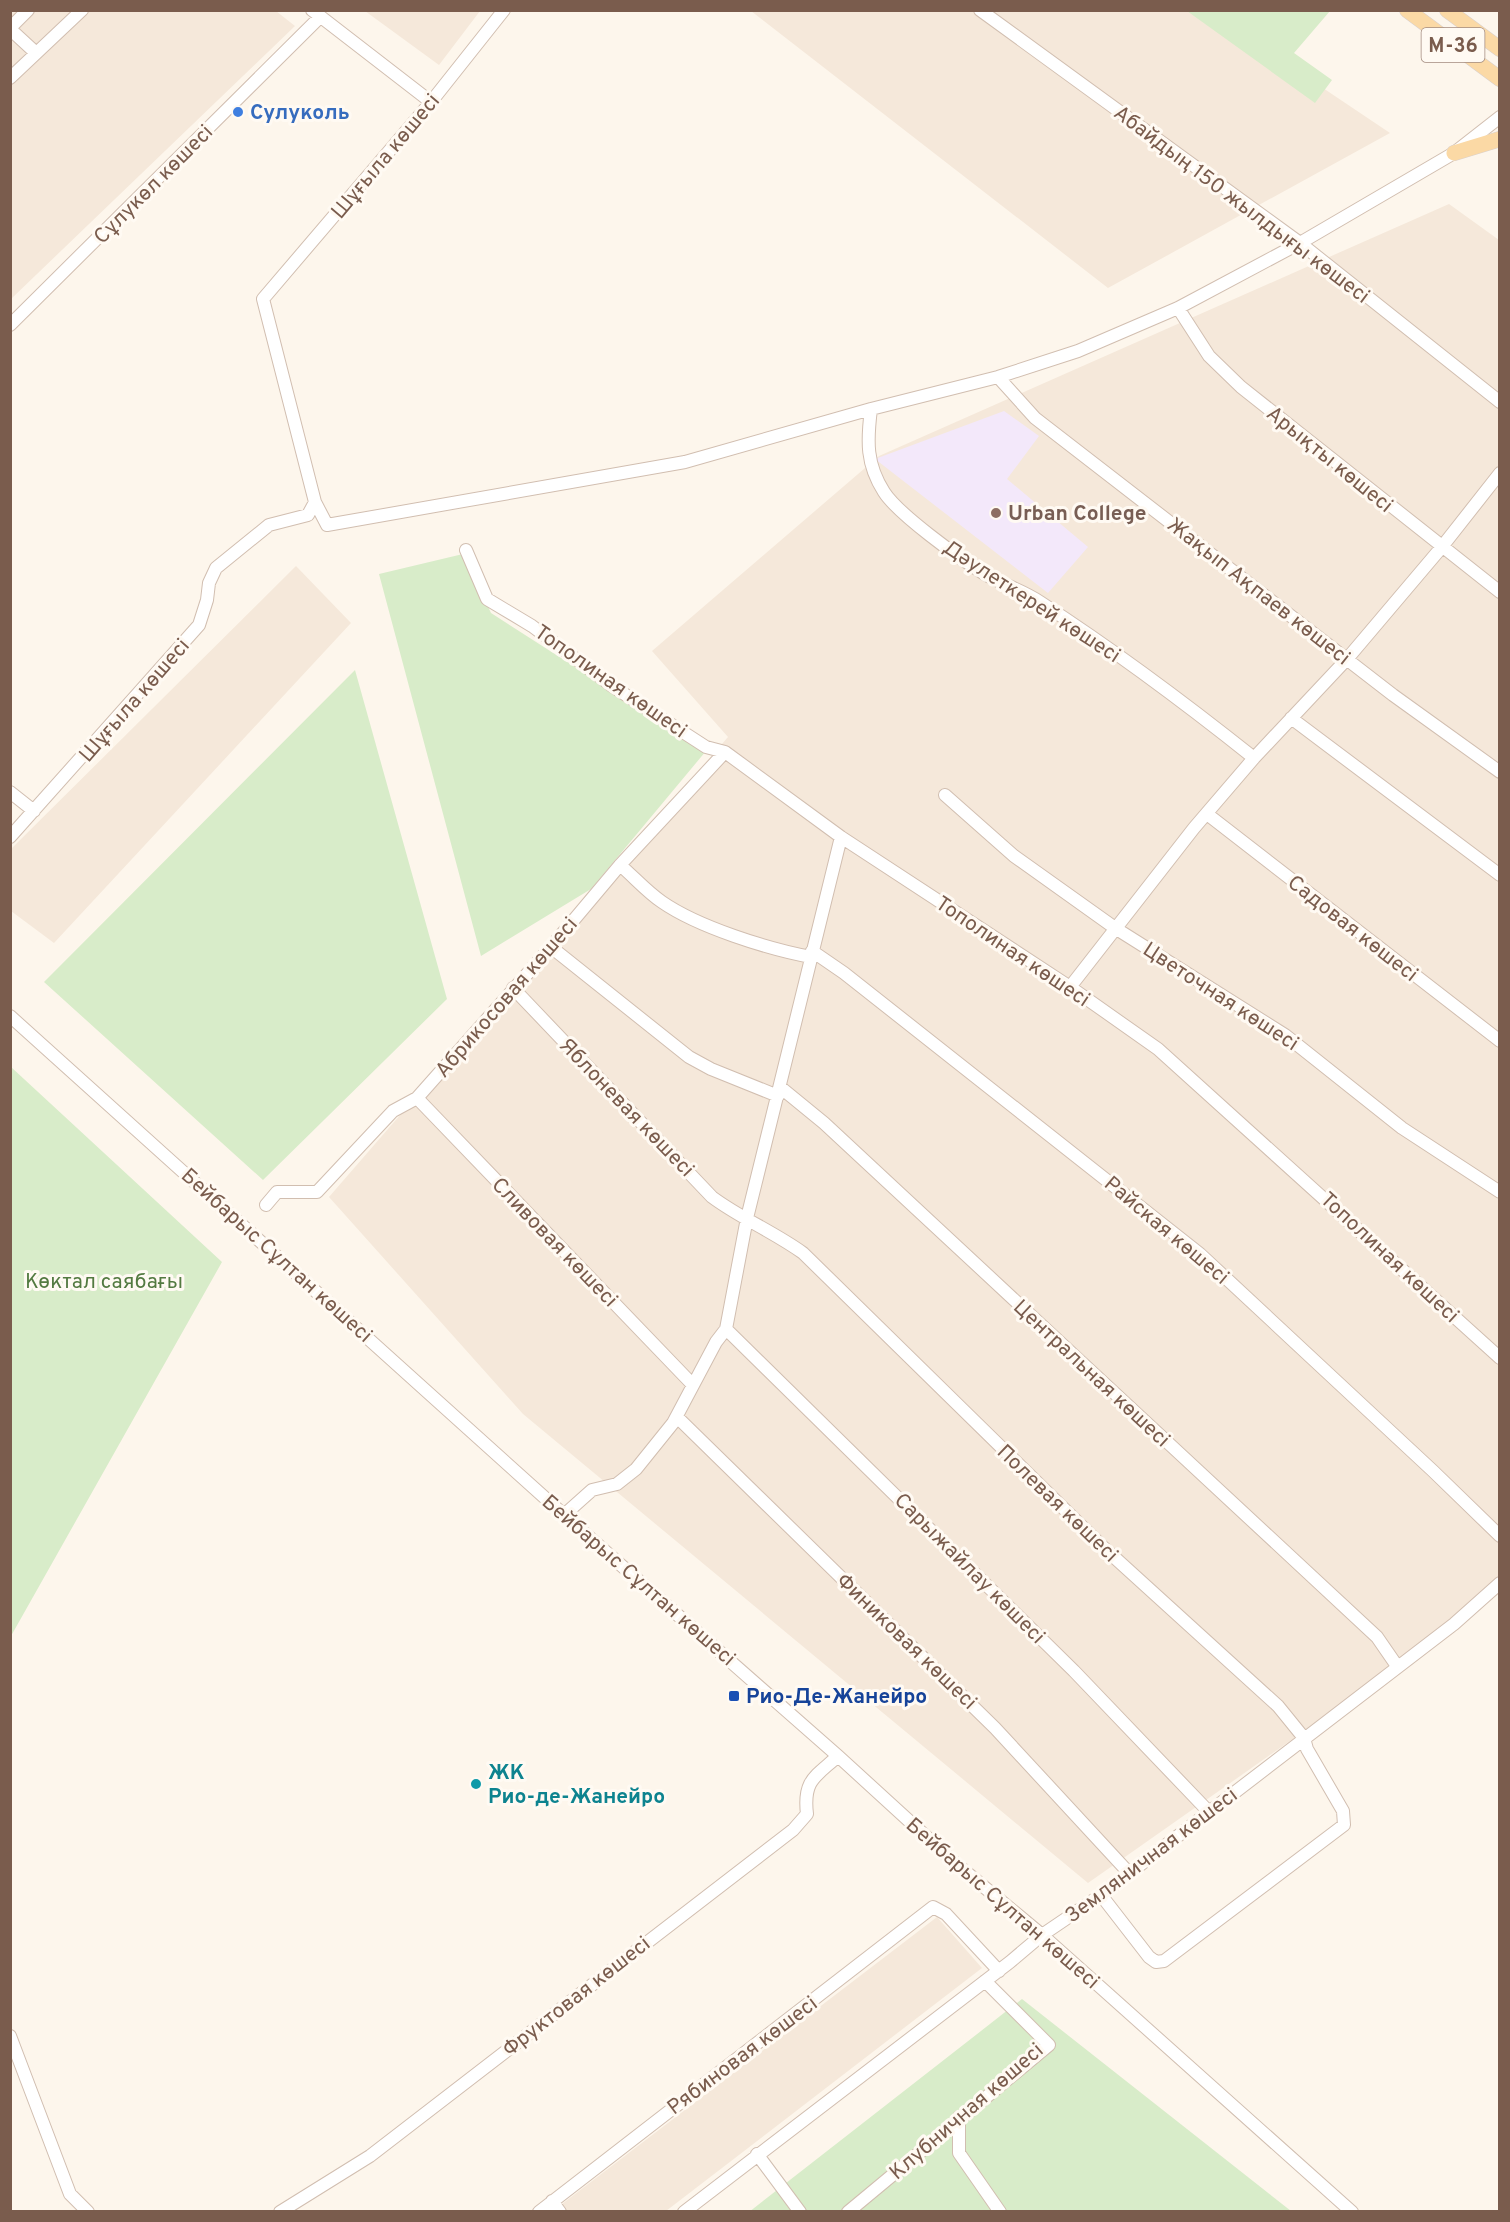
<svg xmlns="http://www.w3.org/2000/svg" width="1510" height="2222" viewBox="0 0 1510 2222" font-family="Overpass,sans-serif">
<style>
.residential{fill:#f5e8da}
.education{fill:#f3e8fa}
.green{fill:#d8ecc9}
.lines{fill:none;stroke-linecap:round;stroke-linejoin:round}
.minor-casing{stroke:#d1beb0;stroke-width:14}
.major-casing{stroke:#dad1cd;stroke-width:16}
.minor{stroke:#fff;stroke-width:12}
.major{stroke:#fbd9a5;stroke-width:15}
.shop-dot{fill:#3f7fe0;stroke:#fffaf3;stroke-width:2}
.education-dot{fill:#8d6e63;stroke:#fffaf3;stroke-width:2}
.transit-dot{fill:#1a4fb4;stroke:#fffaf3;stroke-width:2}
.culture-dot{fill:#0f9aa8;stroke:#fffaf3;stroke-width:2}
.labels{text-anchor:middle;stroke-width:6;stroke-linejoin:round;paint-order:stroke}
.shield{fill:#fffaf3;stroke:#a28b7f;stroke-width:1.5}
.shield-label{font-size:20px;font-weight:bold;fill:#7a5c4d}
.shop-label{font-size:21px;font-weight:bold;fill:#366cbe;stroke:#fffaf3;text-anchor:start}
.street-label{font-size:21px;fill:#7a5c4d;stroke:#fffaf3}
.education-label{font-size:21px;font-weight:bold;fill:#785e54;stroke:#fffaf3;text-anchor:start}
.park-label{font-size:21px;fill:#537a41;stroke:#fffaf3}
.transit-label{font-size:21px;font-weight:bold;fill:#164399;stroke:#fffaf3;text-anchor:start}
.culture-label{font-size:21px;font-weight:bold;fill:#0d838f;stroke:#fffaf3;text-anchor:start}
</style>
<rect width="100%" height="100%" fill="#fdf6ec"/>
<path class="residential" d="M11 11H276L295 26 11 299Z
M365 11H480L439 65Z
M751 11H1208L1390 133 1108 288Z
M1449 204 1499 240V1594L1088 1883 523 1414 329 1197 728 737 652 651 879 456Z
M296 566 351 623 54 943 11 911V849Z
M937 1917 982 1968 666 2211H567L562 2204Z"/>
<path class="education" d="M1004 411 1039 436 1007 479 1088 547 1048 593 875 459Z"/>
<path class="green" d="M1187 11H1330L1294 53 1332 80 1315 103Z
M463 554 491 613 706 751 591 889 481 956 379 574Z
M355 670 447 999 263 1180 44 982Z
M11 1067 222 1262 11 1636Z
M1022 1999 1291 2211 749 2212Z"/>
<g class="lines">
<defs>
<path id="minor" d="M312 10 431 102
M504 10 431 102 263 299 315 502 327 525 685 462 871 409 998 377 1078 351 1178 308 1300 243 1454 153 1500 117
M980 10 1300 243 1500 402
M10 28 28 10
M10 29 36 53
M10 78 82 10
M1178 308 1209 356 1241 387 1500 592
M10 325 320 17
M998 377 1035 418 1393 695 1500 772
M871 409C867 441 866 464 884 492 898 514 959 558 983 573 1001 584 1022 590 1040 602 1114 650 1185 703 1254 758
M466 550 487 599 532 626 612 686 706 747 725 752 841 837 1070 987 1158 1049 1500 1358
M1291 718 1500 875
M10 792 34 811
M945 795 1014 856 1115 928 1285 1035 1402 1128 1500 1192
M1207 814 1500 1041
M10 837 199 625 207 600 209 583 216 568 269 525 308 515 315 502
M620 865C634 877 647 892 662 902 698 927 768 949 811 957
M551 947 689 1057 711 1069 778 1096
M812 951 844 973 1200 1254 1433 1471 1500 1536
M1070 987 1194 828 1254 758 1347 659 1441 548 1500 473
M513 988 712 1197C740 1218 774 1232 803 1253L1103 1547 1278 1706 1304 1738 1307 1749 1343 1811 1344 1825 1164 1961 1156 1962 1149 1957 1101 1895
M10 1016 564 1515 838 1756 954 1862 1042 1935 1352 2212
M780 1087 824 1123 1377 1637 1397 1666
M417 1098 693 1385
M266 1205 277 1192H317L393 1111 417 1098 551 947 620 865 725 752
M726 1329 1074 1671 1209 1812
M677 1417 995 1728 1129 1873
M564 1515 592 1490 617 1484 636 1469 673 1423 716 1342 726 1329 747 1218 841 837
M10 2036 70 2194 88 2212
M959 2117V2153L1000 2212
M757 2154 800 2212
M552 2201 560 2212
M280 2212 370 2156 793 1830 807 1814C803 1780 815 1777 838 1756
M539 2212 933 1907 946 1914 999 1971
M684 2212 1010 1962 1042 1935 1101 1895 1454 1624 1500 1583
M848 2212 1049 2045 985 1981"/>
<path id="major" d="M1407 10 1500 79
M1447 10 1500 49
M1454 153 1500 139"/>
</defs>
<use href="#minor" class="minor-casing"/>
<use href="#major" class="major-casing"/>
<use href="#minor" class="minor"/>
<use href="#major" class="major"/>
</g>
<circle class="shop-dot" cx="238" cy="112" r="6"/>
<circle class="education-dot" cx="996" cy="513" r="6"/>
<rect class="transit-dot" x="728" y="1690" width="12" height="12" rx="3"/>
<circle class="culture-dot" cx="476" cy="1784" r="6"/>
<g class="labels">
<rect class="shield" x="1421.5" y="28" width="63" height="34" rx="4.5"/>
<g class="shield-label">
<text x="1453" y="52">M-36</text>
</g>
<g class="shop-label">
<text x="250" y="119">Сулуколь</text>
</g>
<g class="street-label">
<text transform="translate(385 156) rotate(-50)" y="7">Шұғыла көшесі</text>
<text transform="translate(153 184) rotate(-45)" y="7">Сұлукөл көшесі</text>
<text transform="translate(1242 204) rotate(37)" y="7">Абайдың 150 жылдығы көшесі</text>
<text transform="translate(1330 459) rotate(39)" y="7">Арықты көшесі</text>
<text transform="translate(1259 591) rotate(38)" y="7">Жақып Ақпаев көшесі</text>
<text transform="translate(1032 601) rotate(33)" y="7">Дәулеткерей көшесі</text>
<text transform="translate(611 681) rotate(35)" y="7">Тополиная көшесі</text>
<text transform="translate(134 700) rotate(-49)" y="7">Шұғыла көшесі</text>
<text transform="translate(1353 928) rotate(38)" y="7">Садовая көшесі</text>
<text transform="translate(1013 951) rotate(34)" y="7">Тополиная көшесі</text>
<text transform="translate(1221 996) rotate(33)" y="7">Цветочная көшесі</text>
<text transform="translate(506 997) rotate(-49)" y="7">Абрикосовая көшесі</text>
<text transform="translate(627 1107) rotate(46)" y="7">Яблоневая көшесі</text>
<text transform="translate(1167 1230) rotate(40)" y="7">Райская көшесі</text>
<text transform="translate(555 1242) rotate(46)" y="7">Сливовая көшесі</text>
<text transform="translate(277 1255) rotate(42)" y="7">Бейбарыс Сұлтан көшесі</text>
<text transform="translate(1390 1257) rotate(43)" y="7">Тополиная көшесі</text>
<text transform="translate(1092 1373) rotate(43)" y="7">Центральная көшесі</text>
<text transform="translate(1058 1503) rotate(44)" y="7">Полевая көшесі</text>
<text transform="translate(970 1568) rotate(45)" y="7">Сарыжайлау көшесі</text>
<text transform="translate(639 1580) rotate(41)" y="7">Бейбарыс Сұлтан көшесі</text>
<text transform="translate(907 1641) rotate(44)" y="7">Финиковая көшесі</text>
<text transform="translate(1151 1855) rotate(-37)" y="7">Земляничная көшесі</text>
<text transform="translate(1003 1903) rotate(41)" y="7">Бейбарыс Сұлтан көшесі</text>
<text transform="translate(576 1996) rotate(-38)" y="7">Фруктовая көшесі</text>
<text transform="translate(742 2055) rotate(-37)" y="7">Рябиновая көшесі</text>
<text transform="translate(966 2111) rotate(-41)" y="7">Клубничная көшесі</text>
</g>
<g class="education-label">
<text x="1008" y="520">Urban College</text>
</g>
<g class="park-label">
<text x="104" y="1288">Көктал саябағы</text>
</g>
<g class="transit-label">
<text x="746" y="1703">Рио-Де-Жанейро</text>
</g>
<g class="culture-label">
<text x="488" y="1779">ЖК<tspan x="488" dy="24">Рио-де-Жанейро</tspan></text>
</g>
</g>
<rect width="1510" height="2222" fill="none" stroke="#7a5c4d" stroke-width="24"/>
</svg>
